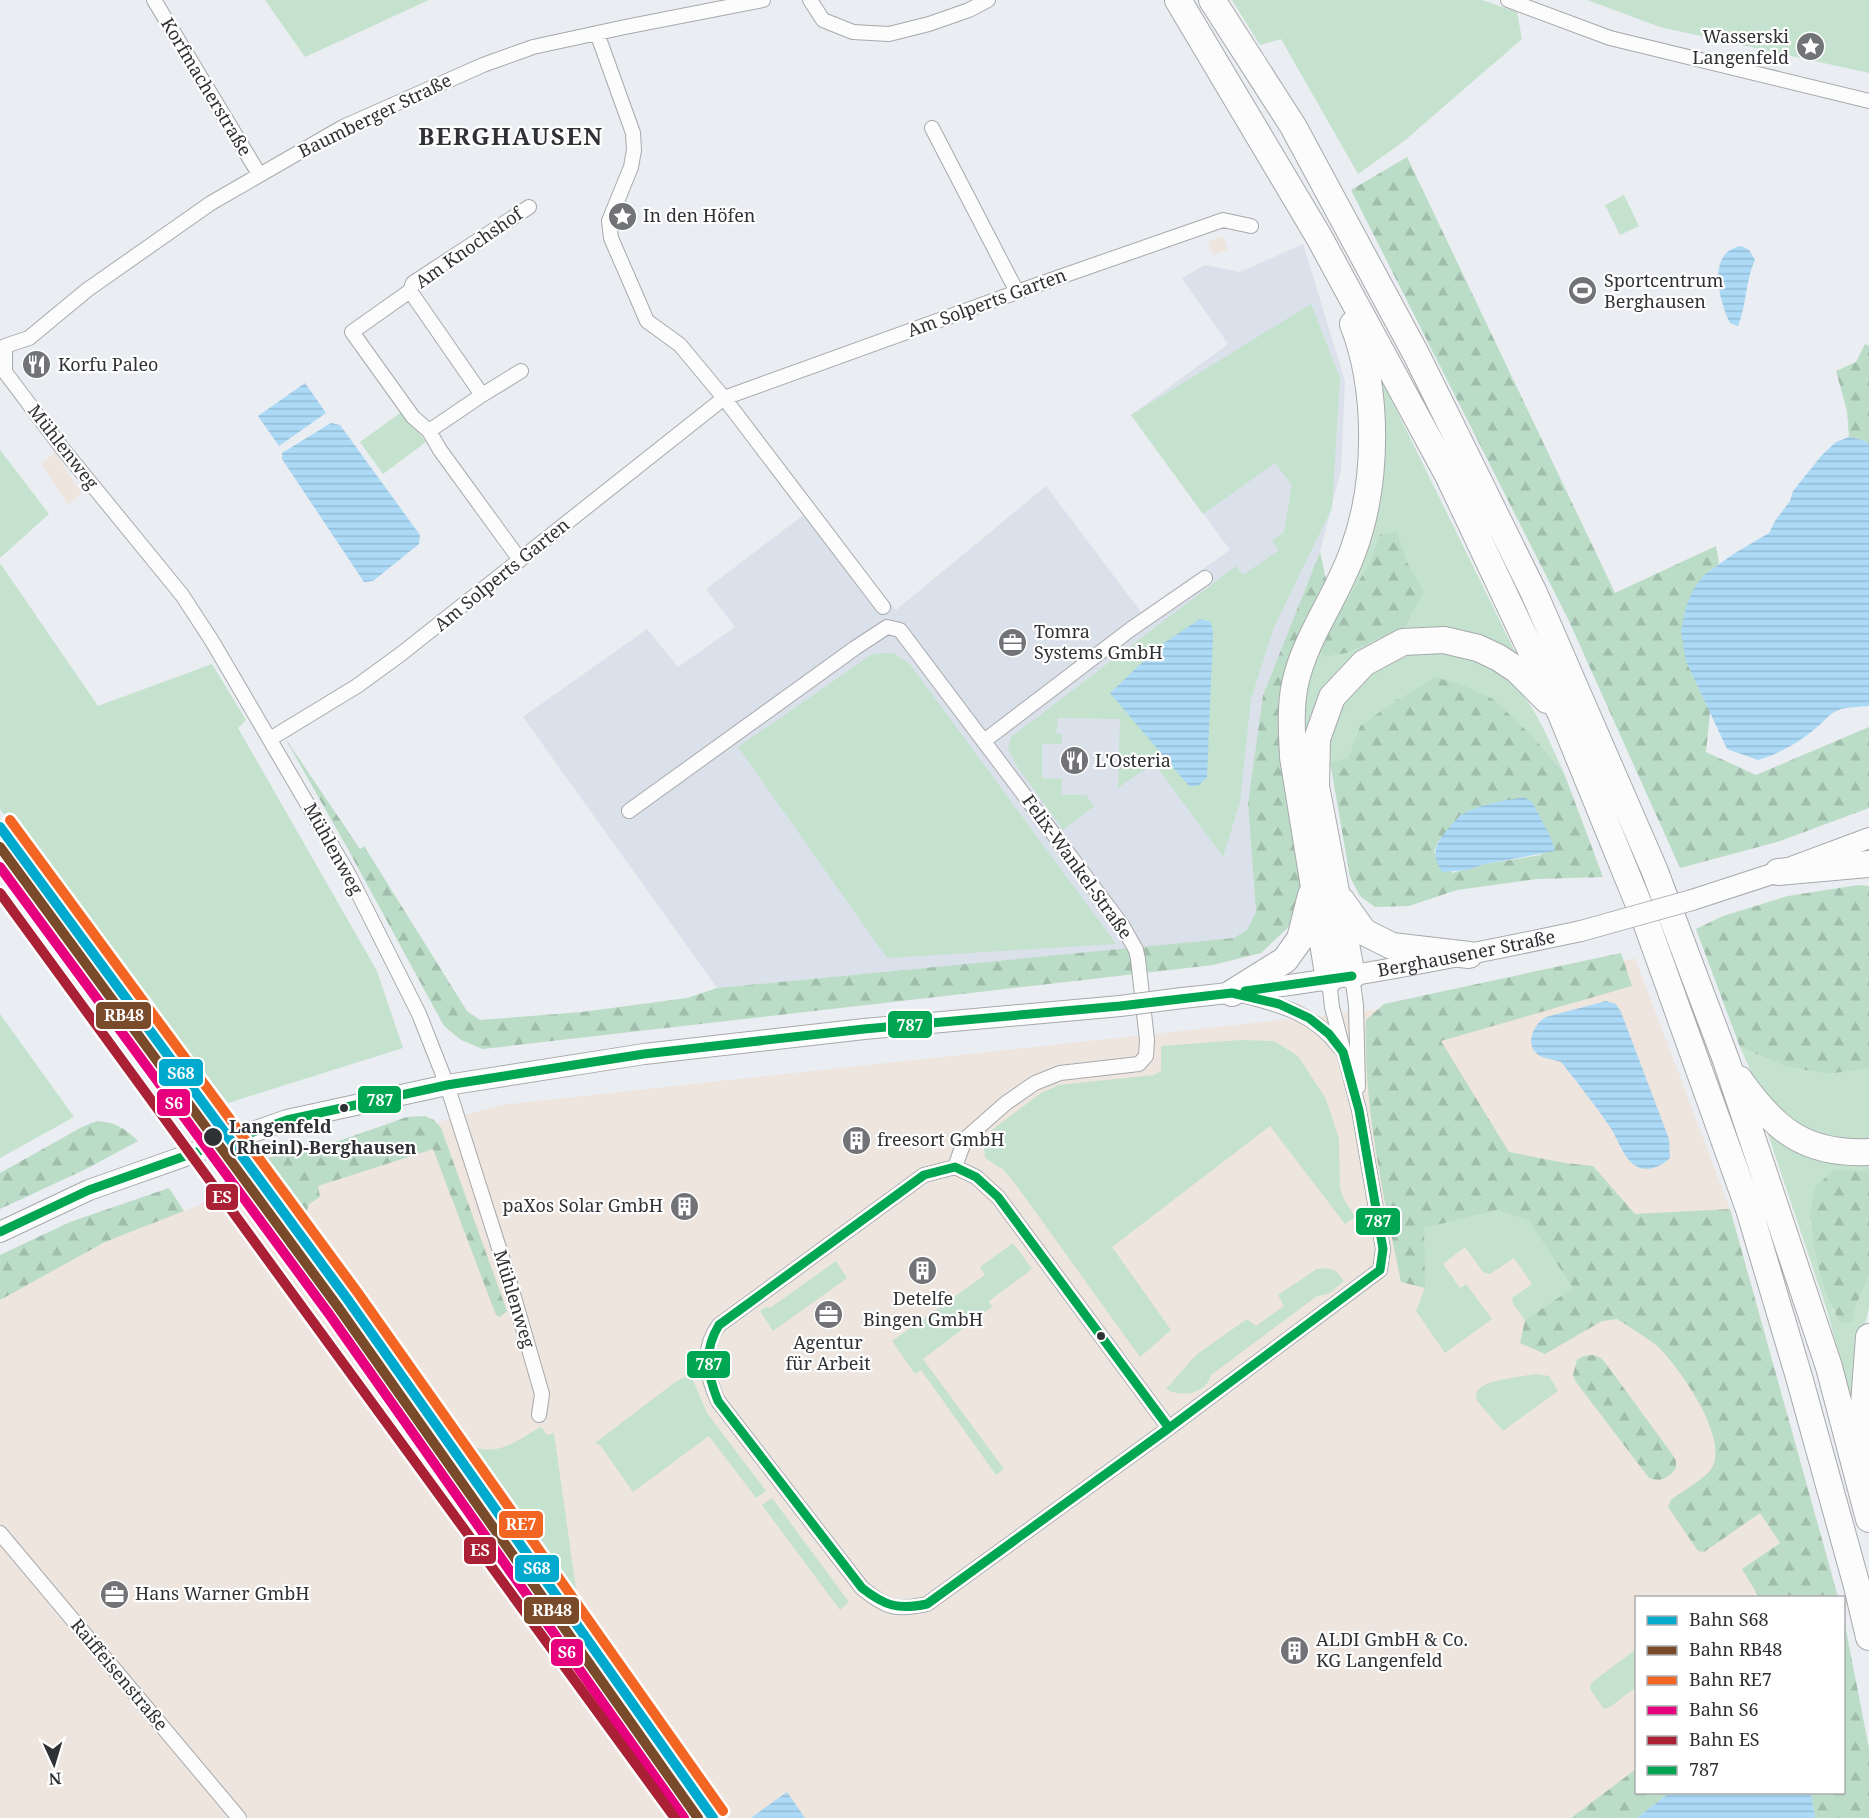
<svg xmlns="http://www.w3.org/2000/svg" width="1869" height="1818" viewBox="0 0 1869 1818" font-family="'Noto Serif',serif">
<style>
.built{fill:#dbe1ea}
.industrial{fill:#eee5de}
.green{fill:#c4e2ce;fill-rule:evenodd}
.forest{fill:url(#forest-firs);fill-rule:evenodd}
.water{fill:url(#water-rules)}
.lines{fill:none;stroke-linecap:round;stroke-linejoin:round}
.street-casing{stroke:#a7a9ac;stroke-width:16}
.secondary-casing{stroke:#a7a9ac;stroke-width:22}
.highway-casing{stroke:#a7a9ac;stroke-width:28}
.street{stroke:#fcfcfd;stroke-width:14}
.secondary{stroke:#fcfcfd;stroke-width:20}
.highway{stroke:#fcfcfd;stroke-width:26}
.secondary-bridge-casing{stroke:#a7a9ac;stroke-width:22;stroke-linecap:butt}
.secondary-bridge{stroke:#fcfcfd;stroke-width:20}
.bus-1-casing{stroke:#fff;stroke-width:14}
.bus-1{stroke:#00a651;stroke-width:9}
.rail-1-casing{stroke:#fff;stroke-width:15}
.rail-2-casing{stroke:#fff;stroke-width:15}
.rail-3-casing{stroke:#fff;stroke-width:15}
.rail-4-casing{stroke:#fff;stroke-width:15}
.rail-5-casing{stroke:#fff;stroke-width:15}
.rail-1{stroke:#00a9ce;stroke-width:10}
.rail-2{stroke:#7a4b2a;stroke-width:10}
.rail-3{stroke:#f26522;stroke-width:10}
.rail-4{stroke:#e6007e;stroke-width:10}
.rail-5{stroke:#aa2135;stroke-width:10}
.bus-dot{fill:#303135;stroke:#fff;stroke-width:2}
.labels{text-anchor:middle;stroke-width:4.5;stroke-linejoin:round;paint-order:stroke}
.poi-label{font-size:18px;fill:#303135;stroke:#fff;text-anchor:start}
.street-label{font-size:18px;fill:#303135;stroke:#fff}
.stop-label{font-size:18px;font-weight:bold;fill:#303135;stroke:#fff;text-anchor:start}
.district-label{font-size:24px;font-weight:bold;letter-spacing:1.5px;fill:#303135;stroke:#fff}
.line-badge{stroke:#fff;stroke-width:2}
.badge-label{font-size:16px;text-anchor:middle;font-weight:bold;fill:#fff}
</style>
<defs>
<pattern id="forest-firs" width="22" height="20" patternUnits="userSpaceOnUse" patternTransform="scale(1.5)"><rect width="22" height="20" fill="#bbdcc6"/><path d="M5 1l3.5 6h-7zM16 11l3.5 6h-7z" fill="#a1bdab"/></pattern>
<pattern id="water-rules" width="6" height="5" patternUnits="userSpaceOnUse" patternTransform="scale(1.5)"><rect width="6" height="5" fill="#abd9f6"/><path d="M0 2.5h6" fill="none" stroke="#93bbd4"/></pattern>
</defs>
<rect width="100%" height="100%" fill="#eaedf1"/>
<path class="built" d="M1303 244 1345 381 1341 470 1320 552 1263 695 1248 803 1256 912 1247 930 1235 938 1166 945 717 988 523 717 647 629 678 667 735 627 706 589 813 508 896 610 1046 486 1141 612 1230 550 1131 415 1228 344 1182 278 1205 265 1240 272Z"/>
<path class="industrial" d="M1223 236 1228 249 1213 255 1208 241Z
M55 453 82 494 68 504 41 463Z
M1635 958 1730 1209 1838 1597 1636 1598V1769L1571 1818H0V1300L105 1242 335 1151 501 1105 1465 1000Z"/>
<path class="green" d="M265 0H429L305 57Z
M1232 0H1482L1517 12 1522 39 1404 141 1358 174 1281 39 1260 45Z
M1587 0H1869V73L1660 27Z
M1624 195 1639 226 1620 235 1605 205Z
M1311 304 1340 378 1332 508 1274 627 1251 699 1240 802 1223 857 1154 763 1118 788 1120 719 1058 718 1056 733 1062 734V744H1042V778L1062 779 1061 795H1086L1094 806 1063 830 1014 762 1008 747 1011 737 1236 566 1243 575 1279 550 1272 541 1284 532 1292 485 1275 463 1203 514 1131 415Z
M1365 346 1521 664 1460 635 1349 669 1308 794 1300 693 1360 546ZM1397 531 1407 562 1424 592 1404 628 1347 653 1326 657 1319 648 1369 564 1380 534Z
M403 411 426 442 383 474 360 442Z
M0 450 49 514 0 558Z
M0 563 98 706 212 664 246 720 238 728 377 971 403 1048 228 1103 0 809Z
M1451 649C1460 652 1472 654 1481 659 1528 684 1543 728 1564 773L1533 737 1435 677 1395 701 1360 726 1348 759 1330 762 1331 730 1342 705 1372 673 1413 653Z
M881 653H893L909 663 1116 944 887 958 738 747 871 655Z
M0 1014 74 1117 0 1158Z
M1241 1040 1274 1041 1298 1056 1326 1099 1339 1139 1340 1189 1344 1199 1355 1217 1345 1224 1270 1126 1112 1247 1171 1330 1140 1357 1019 1189 1004 1170 985 1158 984 1146 988 1133 1041 1093 1059 1085 1154 1075 1161 1071V1046Z
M1740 1047 1785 1066 1826 1074 1869 1069V1146L1842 1145 1779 1116 1756 1083Z
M1765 1125 1869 1161V1171L1861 1172 1810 1222 1823 1281 1834 1313 1853 1321 1857 1303 1869 1275V1308L1863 1333 1855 1416 1827 1310Z
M1497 1210 1529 1221 1574 1288 1525 1320 1513 1304 1512 1298 1532 1284 1514 1258 1490 1274 1483 1272 1465 1247 1443 1264 1460 1288 1466 1284 1492 1319 1445 1353 1416 1311 1425 1288 1423 1228Z
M1013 1243 1032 1269 989 1301 992 1307 923 1359 1004 1469 996 1475 921 1370 915 1374 892 1341 985 1275 980 1267Z
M836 1261 847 1278 773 1331 760 1311 766 1307 770 1308Z
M1327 1268 1336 1271 1344 1281 1328 1294 1317 1296 1211 1375C1206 1394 1182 1398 1166 1389L1196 1355 1247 1319 1256 1326 1284 1306 1278 1295 1317 1269Z
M1536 1374 1549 1376 1558 1391 1503 1431 1477 1401C1476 1396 1475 1392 1480 1388 1488 1380 1523 1376 1536 1374Z
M684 1377 692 1378 707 1413 766 1491 756 1498 709 1436 633 1492 600 1445 595 1443 674 1383Z
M541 1427 547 1435 554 1433 578 1603 464 1448 468 1445C499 1458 515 1441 541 1427Z
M772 1498 849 1602 840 1610 762 1505Z
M1636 1649V1687L1610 1707 1604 1709 1590 1689 1591 1683Z"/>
<path class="forest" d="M1407 157 1615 593 1716 546 1719 564 1704 575 1686 661 1710 712 1706 752 1756 775 1869 727V808L1777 842 1680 868 1569 621 1351 190Z
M1865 344 1869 346V444L1863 440 1849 437 1847 411 1836 371 1856 362Z
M1397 531 1407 562 1424 592 1404 628 1347 653 1326 657 1318 648 1369 564 1380 534Z
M1320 552 1328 589 1299 649 1304 872 1297 919 1261 953 1213 965 483 1049 461 1040 444 1026 349 851 285 738 360 849 364 846 467 1011 480 1020 582 1012 687 998 717 988 1234 938 1247 930 1256 912 1248 803 1263 695Z
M1435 677 1462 685 1493 699 1533 737 1564 773 1603 877 1537 879 1457 890 1409 906 1375 907 1360 896 1350 877 1330 762 1348 758 1360 726 1395 701ZM1461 815 1540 820 1550 836 1541 855 1485 864 1452 873 1434 852 1438 842Z
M1858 885 1869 886V1069L1826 1074 1785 1066 1740 1047 1696 929 1723 916 1788 896Z
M1621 953 1632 986 1441 1041 1509 1152 1565 1163 1593 1166 1635 1214 1730 1209 1838 1597H1759L1742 1569 1780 1543 1760 1513 1704 1552 1698 1551 1668 1507 1671 1500C1680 1493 1707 1477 1711 1469 1731 1440 1679 1366 1656 1345 1644 1336 1630 1327 1617 1319L1602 1321 1545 1354 1520 1343 1525 1320 1573 1288 1529 1221 1497 1210 1424 1228 1425 1288 1401 1282C1384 1196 1363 1108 1366 1020L1384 1004Z
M425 1116 434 1120 441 1128 507 1311 500 1317 496 1315 433 1149 318 1186 320 1197 309 1204 303 1224 274 1187 259 1160 339 1141 407 1117Z
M97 1121C115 1122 126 1129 138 1141L86 1169 0 1209V1173L82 1127Z
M1834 1170 1869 1171V1275L1857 1303 1853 1321 1841 1323C1824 1297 1814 1255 1811 1224 1809 1213 1813 1199 1815 1187Z
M169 1188 184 1211 105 1242 0 1300V1255L70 1222Z
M1593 1355 1601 1358 1607 1365 1672 1454 1676 1461V1468C1668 1479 1661 1482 1649 1478L1576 1382 1573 1375 1577 1360 1584 1356Z
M1844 1620 1869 1748V1818H1815L1811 1793 1844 1792Z
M1636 1769V1792L1669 1793 1637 1818H1571Z"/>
<path class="water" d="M1741 246 1749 250 1755 260C1745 281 1747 304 1738 326L1730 323C1719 301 1706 252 1741 246Z
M305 383 326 413 279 446 258 416Z
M331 423 340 425 420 535 419 544 373 581 364 582 282 459V453Z
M1849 437 1863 440 1869 444V706C1860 707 1850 707 1841 709 1829 713 1824 722 1815 729 1798 743 1780 753 1758 760L1727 749 1686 661 1681 631 1686 607 1693 590 1704 575 1735 553 1769 533 1775 521 1790 501 1793 491 1822 455 1836 442Z
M1200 619 1211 622 1213 635 1207 777 1198 786H1189L1110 693 1161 645Z
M1523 797 1532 802 1550 836 1555 851 1485 864 1467 870 1442 872C1433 857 1433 848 1444 834 1449 828 1454 821 1460 816 1475 805 1505 801 1523 797Z
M1606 1001 1616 1004 1621 1012 1669 1139 1670 1158C1662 1166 1647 1173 1636 1166 1623 1158 1618 1139 1610 1127 1595 1105 1578 1083 1561 1062 1555 1060 1548 1059 1542 1057 1523 1048 1532 1025 1546 1017Z
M787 1792 805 1818H753L752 1817Z
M1669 1793H1811L1815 1818H1637Z"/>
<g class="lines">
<defs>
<path id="street" d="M154 0 259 174
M810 0 823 20 853 32 889 34 929 24 969 10 988 0
M1508 0 1610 38 1869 101
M597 33 633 133 634 150 631 167 609 221 611 238 647 321 680 345 724 398 883 607
M932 128 1017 292
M410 291 413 283 529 207
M5 346V372L62 448 182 595 212 641 349 875 419 1014 447 1085 507 1273 542 1394 539 1415
M5 346 29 338 87 290 211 203 343 127 483 65 533 47 625 27 763 0
M482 395 521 371
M429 431 413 417 352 332 410 291 482 395 429 431 440 450 520 560
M270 739 357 686 401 654 724 398 1031 287 1223 220 1251 226
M984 741 1131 629 1205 578
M629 811 855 648 887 627 900 630 1122 925 1136 950 1138 959 1147 1040 1146 1056 1139 1064 1060 1073 1035 1083 1006 1103 965 1139 955 1167
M1352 976 1356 1005 1358 1087
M1241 995C1281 1005 1314 1013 1340 1048
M1169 1428 998 1197 976 1177 955 1167 924 1175 719 1325C701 1349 706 1375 718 1401L862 1588C886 1608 897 1611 927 1604L1169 1428 1380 1270 1383 1249 1359 1110 1332 1007 1329 980
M0 1533 239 1818"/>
<g id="secondary">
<path d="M1692 900 1778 872 1869 838"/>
<path id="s1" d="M1182 998C1317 985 1449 959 1581 931"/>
<path d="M0 1232 89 1190 287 1120 447 1085 644 1054 864 1029 1120 1006"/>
</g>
<path id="highway" d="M1178 0 1319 237 1448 475 1561 714 1646 922 1749 1209 1799 1377 1857 1586 1869 1637
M1212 0 1293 126 1416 354 1534 593 1654 869 1726 1060 1829 1367 1869 1519
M1778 872 1869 864
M1342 901 1364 932 1392 946 1469 955
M1352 976 1316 786 1317 739 1332 697 1364 663 1403 642 1444 640 1478 648 1499 658 1517 670 1547 700
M1329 980 1293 757C1292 733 1290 708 1295 684 1305 637 1337 597 1353 551 1378 484 1379 391 1353 324
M1232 993 1285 960 1300 939 1311 895
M1739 1079C1774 1129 1805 1155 1869 1152
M1869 1337 1863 1417 1869 1465"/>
</defs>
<use href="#street" class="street-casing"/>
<use href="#secondary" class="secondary-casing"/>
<use href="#highway" class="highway-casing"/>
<use href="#street" class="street"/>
<use href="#secondary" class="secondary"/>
<use href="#highway" class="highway"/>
<defs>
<path id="secondary-bridge" d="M1581 931 1692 900
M1120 1006 1182 998"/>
</defs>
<use href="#secondary-bridge" class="secondary-bridge-casing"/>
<use href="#secondary-bridge" class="secondary-bridge"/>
<defs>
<path id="bus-1" d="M1245 991 1352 976
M955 1167 976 1177 998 1197 1169 1428 927 1604C898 1610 885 1606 862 1588L718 1401C707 1374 703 1351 719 1325L924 1175Z
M0 1232 89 1190 287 1120 447 1085 644 1054 864 1029 1120 1006 1232 993 1279 1004 1309 1018 1329 1034 1343 1052 1359 1110 1383 1249 1380 1270 1169 1428"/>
</defs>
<use href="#bus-1" class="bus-1-casing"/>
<use href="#bus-1" class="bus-1"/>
<defs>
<path id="rail-1" d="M0 827 348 1300 713 1818"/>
<path id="rail-2" d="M0 847 338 1307 698 1818"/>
<path id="rail-3" d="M10 820 358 1293 723 1811"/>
<path id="rail-4" d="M0 867 329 1314 684 1818"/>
<path id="rail-5" d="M0 893 675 1818"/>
</defs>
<use href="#rail-1" class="rail-1-casing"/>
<use href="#rail-2" class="rail-2-casing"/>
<use href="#rail-3" class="rail-3-casing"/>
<use href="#rail-4" class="rail-4-casing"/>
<use href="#rail-5" class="rail-5-casing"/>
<use href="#rail-1" class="rail-1"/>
<use href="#rail-2" class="rail-2"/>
<use href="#rail-3" class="rail-3"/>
<use href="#rail-4" class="rail-4"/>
<use href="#rail-5" class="rail-5"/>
</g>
<defs>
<symbol id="sight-disc" viewBox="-11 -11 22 22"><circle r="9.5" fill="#717377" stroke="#fff"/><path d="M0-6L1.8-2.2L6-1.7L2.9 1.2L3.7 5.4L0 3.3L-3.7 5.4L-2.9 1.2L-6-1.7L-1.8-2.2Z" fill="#fff"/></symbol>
<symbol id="stadium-disc" viewBox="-11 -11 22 22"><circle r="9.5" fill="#717377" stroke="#fff"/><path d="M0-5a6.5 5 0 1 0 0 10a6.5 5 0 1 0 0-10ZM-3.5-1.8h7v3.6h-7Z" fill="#fff"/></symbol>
<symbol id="restaurant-disc" viewBox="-11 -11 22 22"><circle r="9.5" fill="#717377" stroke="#fff"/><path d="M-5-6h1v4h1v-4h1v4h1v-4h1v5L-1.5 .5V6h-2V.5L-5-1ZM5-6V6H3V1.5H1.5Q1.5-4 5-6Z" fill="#fff"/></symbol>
<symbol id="office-disc" viewBox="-11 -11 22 22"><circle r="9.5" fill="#717377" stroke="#fff"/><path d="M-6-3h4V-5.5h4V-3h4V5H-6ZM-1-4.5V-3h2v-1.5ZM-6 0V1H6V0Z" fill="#fff"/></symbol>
<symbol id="building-disc" viewBox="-11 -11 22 22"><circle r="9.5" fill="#717377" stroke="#fff"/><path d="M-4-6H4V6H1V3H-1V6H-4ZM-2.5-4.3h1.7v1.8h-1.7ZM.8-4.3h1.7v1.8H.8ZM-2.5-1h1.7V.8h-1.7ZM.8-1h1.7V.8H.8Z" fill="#fff"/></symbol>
</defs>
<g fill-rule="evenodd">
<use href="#sight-disc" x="1794" y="30" width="33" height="33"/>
<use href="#sight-disc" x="606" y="200" width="33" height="33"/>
<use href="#stadium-disc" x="1566" y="274" width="33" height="33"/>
<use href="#restaurant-disc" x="20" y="348" width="33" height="33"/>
<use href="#office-disc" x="996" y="626" width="33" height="33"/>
<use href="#restaurant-disc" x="1058" y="744" width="33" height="33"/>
<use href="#building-disc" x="840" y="1124" width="33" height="33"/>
<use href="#building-disc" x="668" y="1190" width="33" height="33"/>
<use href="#building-disc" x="906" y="1254" width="33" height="33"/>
<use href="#office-disc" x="812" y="1298" width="33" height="33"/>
<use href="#office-disc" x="98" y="1578" width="33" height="33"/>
<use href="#building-disc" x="1278" y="1634" width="33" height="33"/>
</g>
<g class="bus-dot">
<circle cx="344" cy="1108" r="5"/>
<circle cx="213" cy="1137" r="10"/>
<circle cx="1101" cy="1336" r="5"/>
</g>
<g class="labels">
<g class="poi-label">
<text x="1789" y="43" text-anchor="end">Wasserski<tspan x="1789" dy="21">Langenfeld</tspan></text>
<text x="643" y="222">In den Höfen</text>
<text x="1604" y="287">Sportcentrum<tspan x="1604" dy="21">Berghausen</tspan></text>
<text x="58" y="371">Korfu Paleo</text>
<text x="1034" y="638">Tomra<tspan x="1034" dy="21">Systems GmbH</tspan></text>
<text x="1095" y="767">L'Osteria</text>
<text x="877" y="1146">freesort GmbH</text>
<text x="663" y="1212" text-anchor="end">paXos Solar GmbH</text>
<text x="923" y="1305" text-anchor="middle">Detelfe<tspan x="923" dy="21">Bingen GmbH</tspan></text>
<text x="828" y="1349" text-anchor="middle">Agentur<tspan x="828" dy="21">für Arbeit</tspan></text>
<text x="135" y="1600">Hans Warner GmbH</text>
<text x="1316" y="1646">ALDI GmbH &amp; Co.<tspan x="1316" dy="21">KG Langenfeld</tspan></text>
</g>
<g class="street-label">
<text transform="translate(206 87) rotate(59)" y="6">Korfmacherstraße</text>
<text transform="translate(375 116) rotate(-26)" y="6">Baumberger Straße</text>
<text transform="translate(469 248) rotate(-35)" y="6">Am Knochshof</text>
<text transform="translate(987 303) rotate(-20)" y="6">Am Solperts Garten</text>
<text transform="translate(63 447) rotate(52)" y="6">Mühlenweg</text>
<text transform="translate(502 575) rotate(-39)" y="6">Am Solperts Garten</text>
<text transform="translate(333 849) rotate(61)" y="6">Mühlenweg</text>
<text transform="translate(1077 867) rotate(54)" y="6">Felix-Wankel-Straße</text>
<text dy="6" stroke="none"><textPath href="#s1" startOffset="288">Berghausener Straße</textPath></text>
<text transform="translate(514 1299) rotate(73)" y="6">Mühlenweg</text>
<text transform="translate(119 1675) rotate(50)" y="6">Raiffeisenstraße</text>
</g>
<g class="stop-label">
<text x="229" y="1133">Langenfeld<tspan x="229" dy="21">(Rheinl)-Berghausen</tspan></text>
</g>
<g class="district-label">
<text x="511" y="145">BERGHAUSEN</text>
</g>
</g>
<g class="line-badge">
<rect x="95" y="1001" width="57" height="29" rx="6" fill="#7a4b2a"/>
<rect x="887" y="1010" width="46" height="29" rx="6" fill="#00a651"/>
<rect x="158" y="1058" width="46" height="29" rx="6" fill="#00a9ce"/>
<rect x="357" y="1085" width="45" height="29" rx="6" fill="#00a651"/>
<rect x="156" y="1088" width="35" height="29" rx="6" fill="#e6007e"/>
<rect x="205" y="1183" width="34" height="28" rx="6" fill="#aa2135"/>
<rect x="1355" y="1207" width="46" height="29" rx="6" fill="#00a651"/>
<rect x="686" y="1350" width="45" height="29" rx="6" fill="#00a651"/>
<rect x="498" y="1510" width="46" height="29" rx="6" fill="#f26522"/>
<rect x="463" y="1536" width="34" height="29" rx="6" fill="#aa2135"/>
<rect x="514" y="1554" width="46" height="29" rx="6" fill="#00a9ce"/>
<rect x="523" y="1596" width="57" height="29" rx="6" fill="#7a4b2a"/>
<rect x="550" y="1638" width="34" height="29" rx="6" fill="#e6007e"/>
</g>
<g class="badge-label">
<text x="124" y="1021">RB48</text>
<text x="910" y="1031">787</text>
<text x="181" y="1079">S68</text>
<text x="380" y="1106">787</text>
<text x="174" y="1109">S6</text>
<text x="222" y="1203">ES</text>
<text x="1378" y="1227">787</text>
<text x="709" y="1370">787</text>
<text x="521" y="1530">RE7</text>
<text x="480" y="1556">ES</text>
<text x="537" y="1574">S68</text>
<text x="552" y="1616">RB48</text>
<text x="567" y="1658">S6</text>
</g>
<rect x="1635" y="1596" width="210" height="198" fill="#ffffff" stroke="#acadae" stroke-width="1.5"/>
<rect x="1647" y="1616" width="30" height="9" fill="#00a9ce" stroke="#acadae" stroke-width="1.5"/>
<text x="1689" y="1626" font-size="18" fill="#303135">Bahn S68</text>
<rect x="1647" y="1646" width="30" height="9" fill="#7a4b2a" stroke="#acadae" stroke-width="1.5"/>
<text x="1689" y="1656" font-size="18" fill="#303135">Bahn RB48</text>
<rect x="1647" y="1676" width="30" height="9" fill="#f26522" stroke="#acadae" stroke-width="1.5"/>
<text x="1689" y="1686" font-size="18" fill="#303135">Bahn RE7</text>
<rect x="1647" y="1706" width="30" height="9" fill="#e6007e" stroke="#acadae" stroke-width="1.5"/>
<text x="1689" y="1716" font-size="18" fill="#303135">Bahn S6</text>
<rect x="1647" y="1736" width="30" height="9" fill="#aa2135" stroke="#acadae" stroke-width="1.5"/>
<text x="1689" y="1746" font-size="18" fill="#303135">Bahn ES</text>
<rect x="1647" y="1766" width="30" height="9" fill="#00a651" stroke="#acadae" stroke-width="1.5"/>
<text x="1689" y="1776" font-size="18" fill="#303135">787</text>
<g transform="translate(54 1764) rotate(176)" stroke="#ffffff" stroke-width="4.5" paint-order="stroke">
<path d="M0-4.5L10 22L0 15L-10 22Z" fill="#303135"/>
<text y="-9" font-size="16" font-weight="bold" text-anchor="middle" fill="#303135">N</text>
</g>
</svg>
